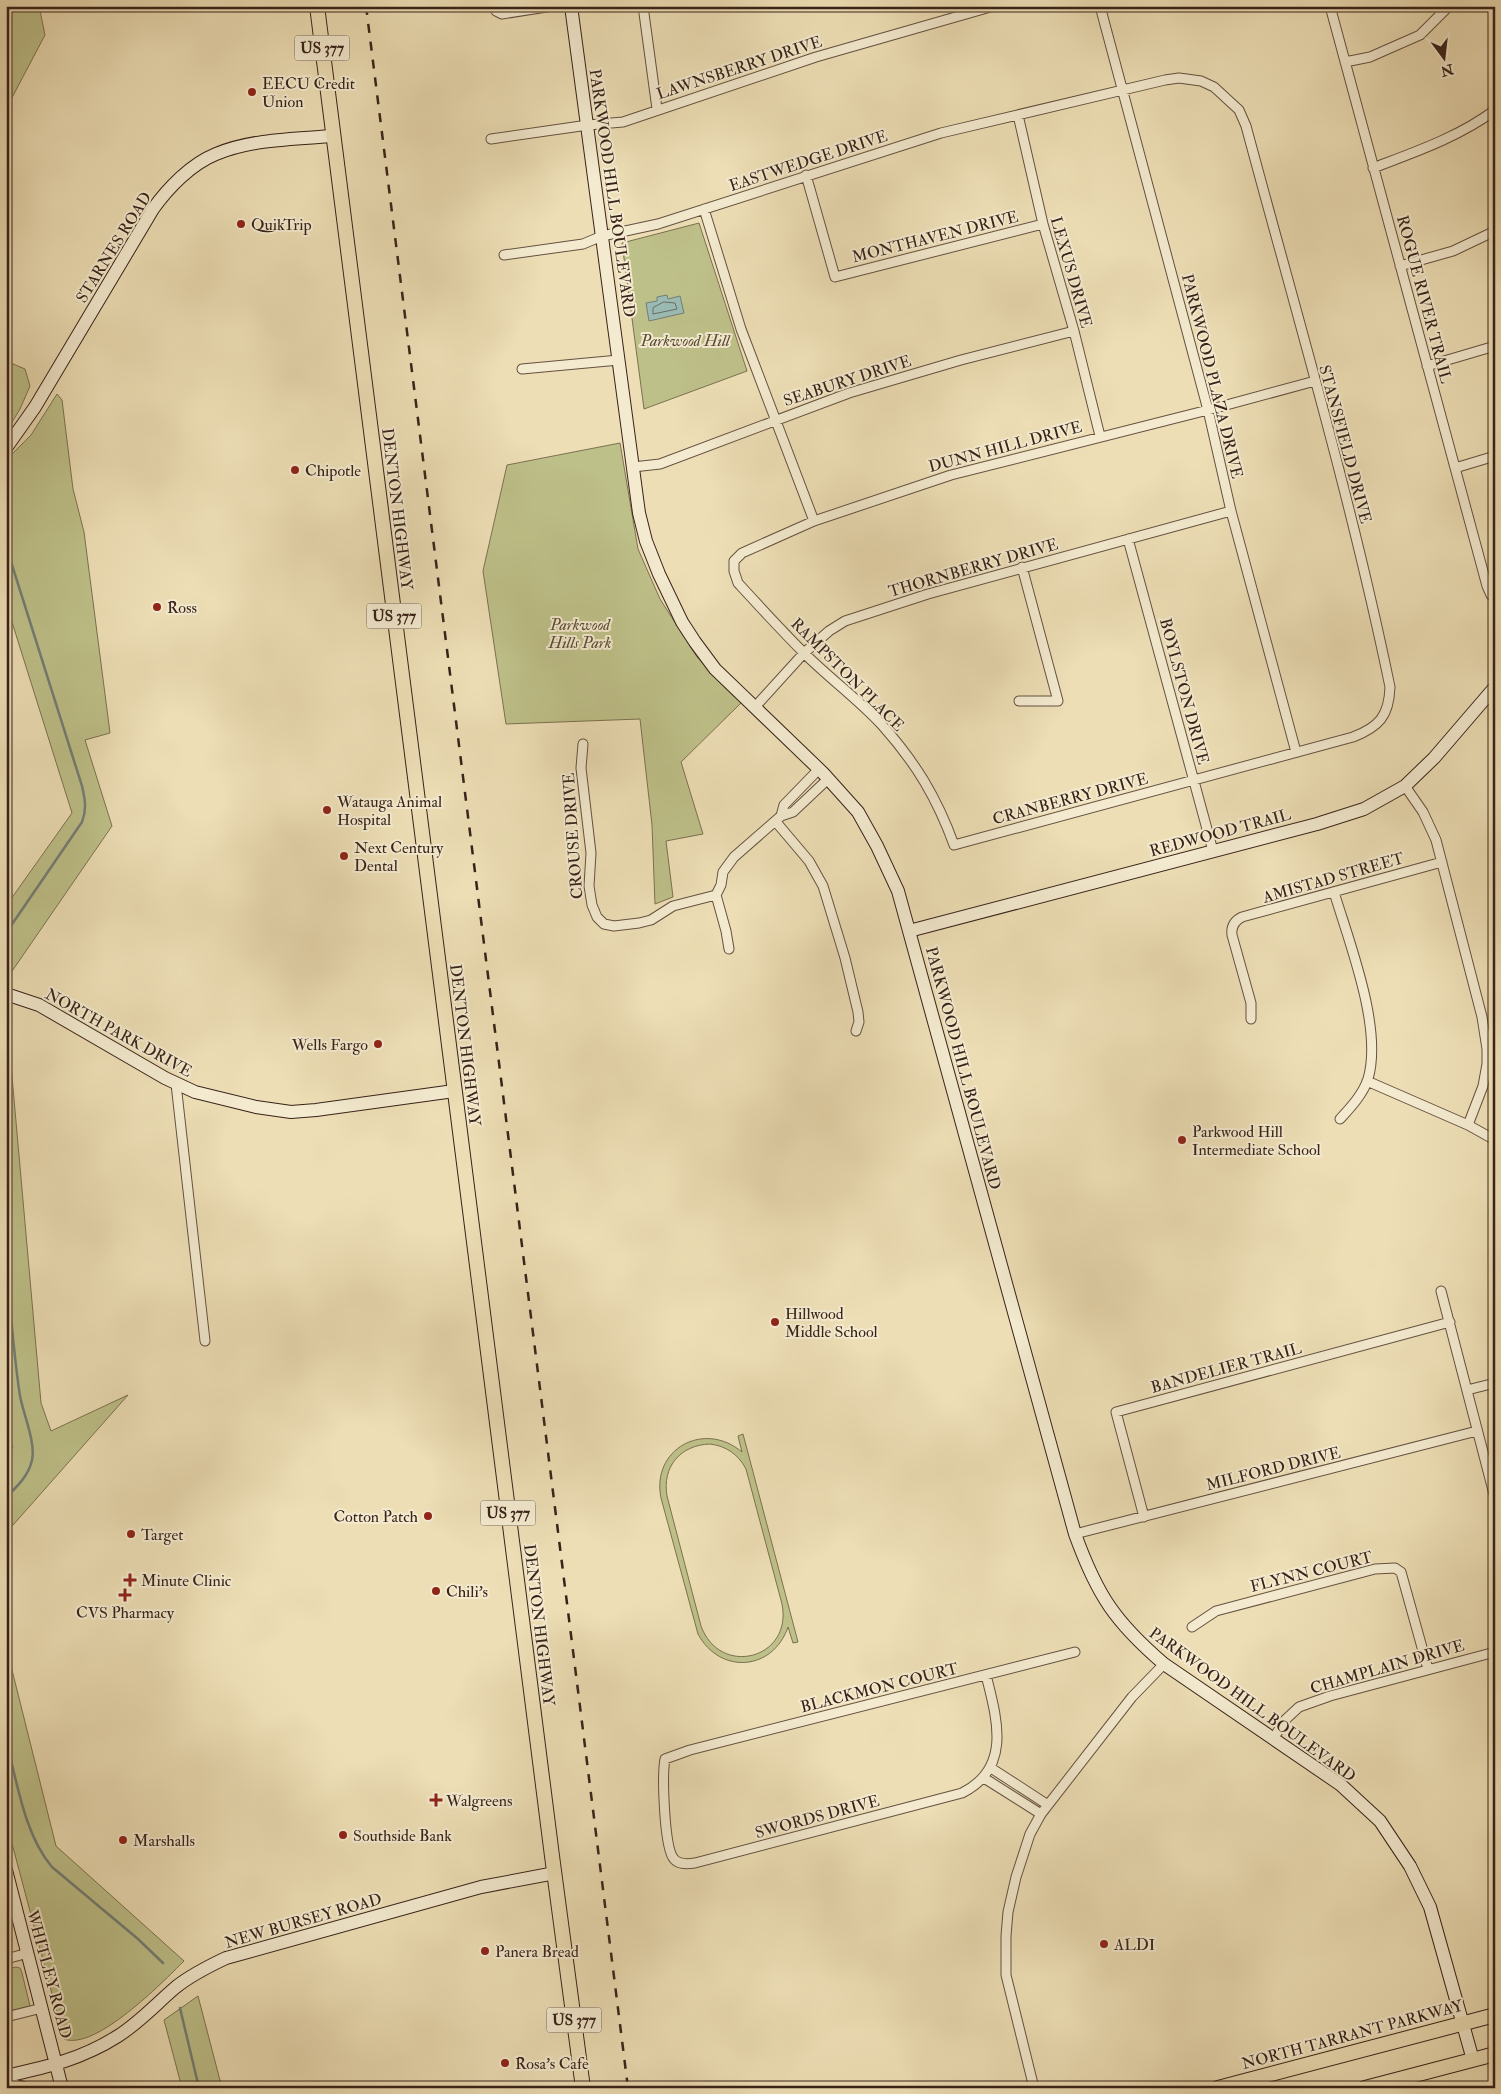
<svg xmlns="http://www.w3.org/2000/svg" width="1501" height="2094" viewBox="0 0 1501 2094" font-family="'IM FELL Double Pica',serif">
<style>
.green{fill:#bec089;stroke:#7b7151;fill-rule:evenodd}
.water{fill:#9abbb4;stroke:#737e76}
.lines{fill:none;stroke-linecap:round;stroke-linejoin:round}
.shore{stroke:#696e66;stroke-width:1}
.stream{stroke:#737e76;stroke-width:2.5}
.street-casing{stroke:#655140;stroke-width:11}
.secondary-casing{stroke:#382219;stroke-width:14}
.primary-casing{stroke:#382219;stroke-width:16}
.street{stroke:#f3eacf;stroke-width:9}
.secondary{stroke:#f3eacf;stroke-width:12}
.primary{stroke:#eddeb5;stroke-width:14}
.rail{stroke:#382219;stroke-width:2.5;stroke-dasharray:9 9;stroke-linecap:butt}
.poi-dot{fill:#8f2418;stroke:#f3eacf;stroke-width:2}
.labels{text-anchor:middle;stroke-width:4;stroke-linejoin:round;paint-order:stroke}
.shield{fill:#f3eacf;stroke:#705e50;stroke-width:1}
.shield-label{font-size:15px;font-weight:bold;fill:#382219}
.street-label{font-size:16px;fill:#382219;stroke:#f3eacf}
.poi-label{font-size:16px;fill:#382219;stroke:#f3eacf;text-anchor:start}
.park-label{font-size:16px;font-style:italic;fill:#5a4a35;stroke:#f3eacf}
</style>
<rect width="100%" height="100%" fill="#eddeb5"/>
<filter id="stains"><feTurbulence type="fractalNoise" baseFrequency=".004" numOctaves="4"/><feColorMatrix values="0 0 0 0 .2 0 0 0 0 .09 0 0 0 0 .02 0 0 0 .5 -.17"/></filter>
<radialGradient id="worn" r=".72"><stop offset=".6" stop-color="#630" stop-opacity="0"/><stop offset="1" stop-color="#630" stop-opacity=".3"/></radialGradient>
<path class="green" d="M6 6H39L45 35 6 109Z
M699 223 747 371 644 409 622 243Z
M6 361 25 369 30 386 20 409 6 432Z
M57 394 62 400 73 489 84 532 110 733 85 740 112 826 8 977 6 906 72 813 6 603V460L31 435Z
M620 443 638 549 660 599 697 657 741 703 681 762 703 834 666 841 673 897 655 904 652 825 640 719 506 724 483 571 507 465Z
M6 1009 41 1403 51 1431 128 1395 6 1533V1452L13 1448 6 1426Z
M743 1434 798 1642 793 1643 788 1627C773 1671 720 1675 698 1634L661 1498C651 1449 704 1420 742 1452L738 1436ZM710 1444C726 1446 738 1454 746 1469L782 1604C793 1659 720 1678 701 1626L667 1496C662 1467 680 1445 710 1444Z
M6 1646 56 1846 184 1961C162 1983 95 2051 64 2039L6 1821Z
M16 1967 20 1968 22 1973 30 2006 6 2012V1969Z
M198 1996 222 2088H182L164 2020Z"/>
<path class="water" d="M667 295 668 299 680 296 684 313 649 321 646 303 657 301V297Z"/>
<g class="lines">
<path class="shore" d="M664 302 675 303 677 309 653 314V308Z"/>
<path class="stream" d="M6 546 82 786C85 799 87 809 82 822L6 933
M6 1258C10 1304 13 1350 20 1396 23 1413 36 1443 32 1460 29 1475 17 1487 6 1497
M6 1740C17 1781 24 1834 52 1867L138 1939 163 1963
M180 2008 199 2088"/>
<defs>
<path id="street" d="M494 6 496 11 502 14 553 6
M643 6 657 109
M1100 6 1208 410 1231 511 1296 752
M1330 6 1487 586 1491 595 1495 598
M1345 62 1370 57 1420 35 1449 6
M1018 115 1043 224 1074 331 1100 436
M491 139 588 125 623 122 816 57 994 6
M1373 168C1415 152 1459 137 1495 110
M806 175 835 277 1043 224
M704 209 741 329 814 521
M504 255 583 244 602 236 658 224 941 133 1165 80 1179 78 1201 81 1214 87 1239 110 1246 126C1296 312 1351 498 1390 687 1389 716 1379 727 1353 737L954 845C937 798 916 763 882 725 858 699 829 678 804 653 781 630 760 607 738 583L734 571V561L742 553 814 521 951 475 1208 410 1315 381
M1400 266 1453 251 1495 231
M1427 366 1495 346
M522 369 619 360
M633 467 660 464 849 393 961 360 1074 331
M1455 468 1495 456
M1128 539 1213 851
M1019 701H1058L1022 567
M754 708 804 653 829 631 845 621 928 594 1231 511
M583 744 581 768 591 853 589 886 592 905 597 917 604 924 614 926 639 923 651 920 673 906 716 895
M1405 786 1423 812 1436 840 1482 1017 1487 1049V1064L1483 1086 1468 1125
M781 816 784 805 819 769
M776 822 809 861 823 886 845 958 858 1012 859 1022 856 1031
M1334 892C1349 942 1383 1028 1368 1079 1363 1094 1351 1107 1340 1119
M729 949 726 931 716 895 721 885 723 872 734 857 781 816 793 812 828 779
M1251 1019V1003L1232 935C1231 927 1234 921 1242 917L1442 862
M1367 1081 1468 1125 1495 1140
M176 1084 205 1341
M1441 1291 1495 1498
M1467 1390 1495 1383
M1144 1517 1116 1412 1450 1322
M1075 1534 1477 1431
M1192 1627 1216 1611 1375 1569 1395 1568 1401 1572 1428 1669
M986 1675C997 1719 1012 1768 962 1793L695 1863C688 1864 679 1865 674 1859 664 1848 662 1775 665 1759L690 1750 1075 1652
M1273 1739 1285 1720 1299 1707 1330 1696 1495 1652
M991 1768 1048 1805
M984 1778 1041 1814
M6 1959 28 1953
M6 2017 42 2008
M1034 2088 1006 1975V1936L1008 1912 1016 1877 1030 1834 1041 1814 1132 1697 1164 1664"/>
<path id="secondary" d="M571 6 639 513 646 541 659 574 682 622 695 642 715 669 823 773 858 812 877 846 898 891 1075 1534C1097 1595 1115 1622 1164 1664L1341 1785 1380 1821 1410 1866 1430 1907 1473 2060
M6 448 35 407 153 209C168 188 191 164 216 154 252 139 295 139 333 136
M909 931 1317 824 1364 809 1405 786 1434 758 1495 687
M6 994 39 1005 165 1078 195 1092 256 1107 291 1112 316 1110 454 1091
M6 1870 62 2088
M6 2076C47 2067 82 2059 118 2036 140 2022 157 2003 176 1987 191 1975 209 1966 226 1958L481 1887 555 1873
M6 2083 23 2088"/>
<path id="primary" d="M317 6 552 1856 583 2088
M1218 2088 1495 2015
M1365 2088 1495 2054"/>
</defs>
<use href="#street" class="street-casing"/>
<use href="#secondary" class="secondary-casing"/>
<use href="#primary" class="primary-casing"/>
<use href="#street" class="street"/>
<use href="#secondary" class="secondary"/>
<use href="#primary" class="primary"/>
<path class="rail" d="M366 6 628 2088"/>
</g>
<g class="poi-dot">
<circle cx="252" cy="92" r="5"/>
<circle cx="241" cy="224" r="5"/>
<circle cx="295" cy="470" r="5"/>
<circle cx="157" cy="607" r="5"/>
<circle cx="327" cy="810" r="5"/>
<circle cx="344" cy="856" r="5"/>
<circle cx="378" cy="1044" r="5"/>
<circle cx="1182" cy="1140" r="5"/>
<circle cx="775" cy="1322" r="5"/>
<circle cx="428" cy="1516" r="5"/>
<circle cx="131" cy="1534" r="5"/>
<path d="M127.5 1572.5h5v5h5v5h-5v5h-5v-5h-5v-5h5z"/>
<circle cx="436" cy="1591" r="5"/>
<path d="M122.5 1587.5h5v5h5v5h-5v5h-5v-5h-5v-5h5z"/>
<path d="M433.5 1792.5h5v5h5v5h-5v5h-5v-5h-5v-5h5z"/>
<circle cx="343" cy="1835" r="5"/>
<circle cx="123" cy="1840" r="5"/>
<circle cx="1104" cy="1944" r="5"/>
<circle cx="485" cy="1951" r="5"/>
<circle cx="505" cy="2063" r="5"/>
</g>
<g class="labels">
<g class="shield">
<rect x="294.5" y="35.5" width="55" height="25" rx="4"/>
<rect x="366.5" y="603.5" width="55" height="25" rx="4"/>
<rect x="480.5" y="1500.5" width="55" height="25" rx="4"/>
<rect x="546.5" y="2007.5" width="55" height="25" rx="4"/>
</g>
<g class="shield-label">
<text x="322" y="53">US 377</text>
<text x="394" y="621">US 377</text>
<text x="508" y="1518">US 377</text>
<text x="574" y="2025">US 377</text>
</g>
<g class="street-label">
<text transform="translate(739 67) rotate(-18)" y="6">LAWNSBERRY DRIVE</text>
<text transform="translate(808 160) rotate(-18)" y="6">EASTWEDGE DRIVE</text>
<text transform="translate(613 193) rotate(82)" y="6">PARKWOOD HILL BOULEVARD</text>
<text transform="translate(935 236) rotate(-14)" y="6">MONTHAVEN DRIVE</text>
<text transform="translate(113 247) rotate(-58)" y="6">STARNES ROAD</text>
<text transform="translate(1072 272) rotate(74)" y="6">LEXUS DRIVE</text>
<text transform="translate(1425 299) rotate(75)" y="6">ROGUE RIVER TRAIL</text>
<text transform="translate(1213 376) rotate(76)" y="6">PARKWOOD PLAZA DRIVE</text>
<text transform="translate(847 380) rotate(-18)" y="6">SEABURY DRIVE</text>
<text transform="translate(1346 444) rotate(75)" y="6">STANSFIELD DRIVE</text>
<text transform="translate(1005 446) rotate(-15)" y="6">DUNN HILL DRIVE</text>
<text transform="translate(398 509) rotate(83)" y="6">DENTON HIGHWAY</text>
<text transform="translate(973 567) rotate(-16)" y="6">THORNBERRY DRIVE</text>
<text transform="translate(848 674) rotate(45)" y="6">RAMPSTON PLACE</text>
<text transform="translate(1185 691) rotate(75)" y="6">BOYLSTON DRIVE</text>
<text transform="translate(1070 798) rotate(-15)" y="6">CRANBERRY DRIVE</text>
<text transform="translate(1220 832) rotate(-15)" y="6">REDWOOD TRAIL</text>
<text transform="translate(572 836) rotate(-94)" y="6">CROUSE DRIVE</text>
<text transform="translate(1333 877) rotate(-16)" y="6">AMISTAD STREET</text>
<text transform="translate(119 1032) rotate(29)" y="6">NORTH PARK DRIVE</text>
<text transform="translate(466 1045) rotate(83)" y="6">DENTON HIGHWAY</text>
<text transform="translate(964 1068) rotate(75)" y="6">PARKWOOD HILL BOULEVARD</text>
<text transform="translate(1226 1367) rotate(-15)" y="6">BANDELIER TRAIL</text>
<text transform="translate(1273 1468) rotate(-14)" y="6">MILFORD DRIVE</text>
<text transform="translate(1311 1571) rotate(-14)" y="6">FLYNN COURT</text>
<text transform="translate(540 1625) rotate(83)" y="6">DENTON HIGHWAY</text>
<text transform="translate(1387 1666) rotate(-16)" y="6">CHAMPLAIN DRIVE</text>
<text transform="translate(879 1687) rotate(-14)" y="6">BLACKMON COURT</text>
<text transform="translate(1253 1704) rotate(36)" y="6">PARKWOOD HILL BOULEVARD</text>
<text transform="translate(817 1816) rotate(-15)" y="6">SWORDS DRIVE</text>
<text transform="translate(303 1920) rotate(-16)" y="6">NEW BURSEY ROAD</text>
<text transform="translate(50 1974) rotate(75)" y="6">WHITLEY ROAD</text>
<text transform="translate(1352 2034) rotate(-15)" y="6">NORTH TARRANT PARKWAY</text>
</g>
<g class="poi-label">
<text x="262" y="89">EECU Credit<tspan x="262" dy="18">Union</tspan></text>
<text x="251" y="230">QuikTrip</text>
<text x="305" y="476">Chipotle</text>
<text x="167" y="613">Ross</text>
<text x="337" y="807">Watauga Animal<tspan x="337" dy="18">Hospital</tspan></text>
<text x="354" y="853">Next Century<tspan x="354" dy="18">Dental</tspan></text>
<text x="368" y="1050" text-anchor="end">Wells Fargo</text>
<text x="1192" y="1137">Parkwood Hill<tspan x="1192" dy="18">Intermediate School</tspan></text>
<text x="785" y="1319">Hillwood<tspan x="785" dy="18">Middle School</tspan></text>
<text x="418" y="1522" text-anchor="end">Cotton Patch</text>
<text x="141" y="1540">Target</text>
<text x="141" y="1586">Minute Clinic</text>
<text x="446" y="1597">Chili's</text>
<text x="125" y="1618" text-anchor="middle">CVS Pharmacy</text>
<text x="446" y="1806">Walgreens</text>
<text x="353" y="1841">Southside Bank</text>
<text x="133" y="1846">Marshalls</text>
<text x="1114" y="1950">ALDI</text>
<text x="495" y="1957">Panera Bread</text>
<text x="515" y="2069">Rosa's Cafe</text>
</g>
<g class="park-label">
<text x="685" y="346">Parkwood Hill</text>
<text x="580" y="630">Parkwood<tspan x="580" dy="18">Hills Park</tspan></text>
</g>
</g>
<rect width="1501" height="2094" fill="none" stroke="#eddeb5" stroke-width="25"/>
<rect x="8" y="8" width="1486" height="2079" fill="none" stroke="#382219" stroke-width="2.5"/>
<rect x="12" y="12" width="1476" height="2069" fill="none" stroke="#382219"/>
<g transform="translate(1444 58) rotate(165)" stroke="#f3eacf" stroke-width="4" paint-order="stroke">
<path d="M0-4L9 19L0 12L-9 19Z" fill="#382219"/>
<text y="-8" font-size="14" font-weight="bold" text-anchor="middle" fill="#382219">N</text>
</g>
<rect width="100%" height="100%" filter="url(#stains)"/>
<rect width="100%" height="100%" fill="url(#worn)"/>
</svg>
